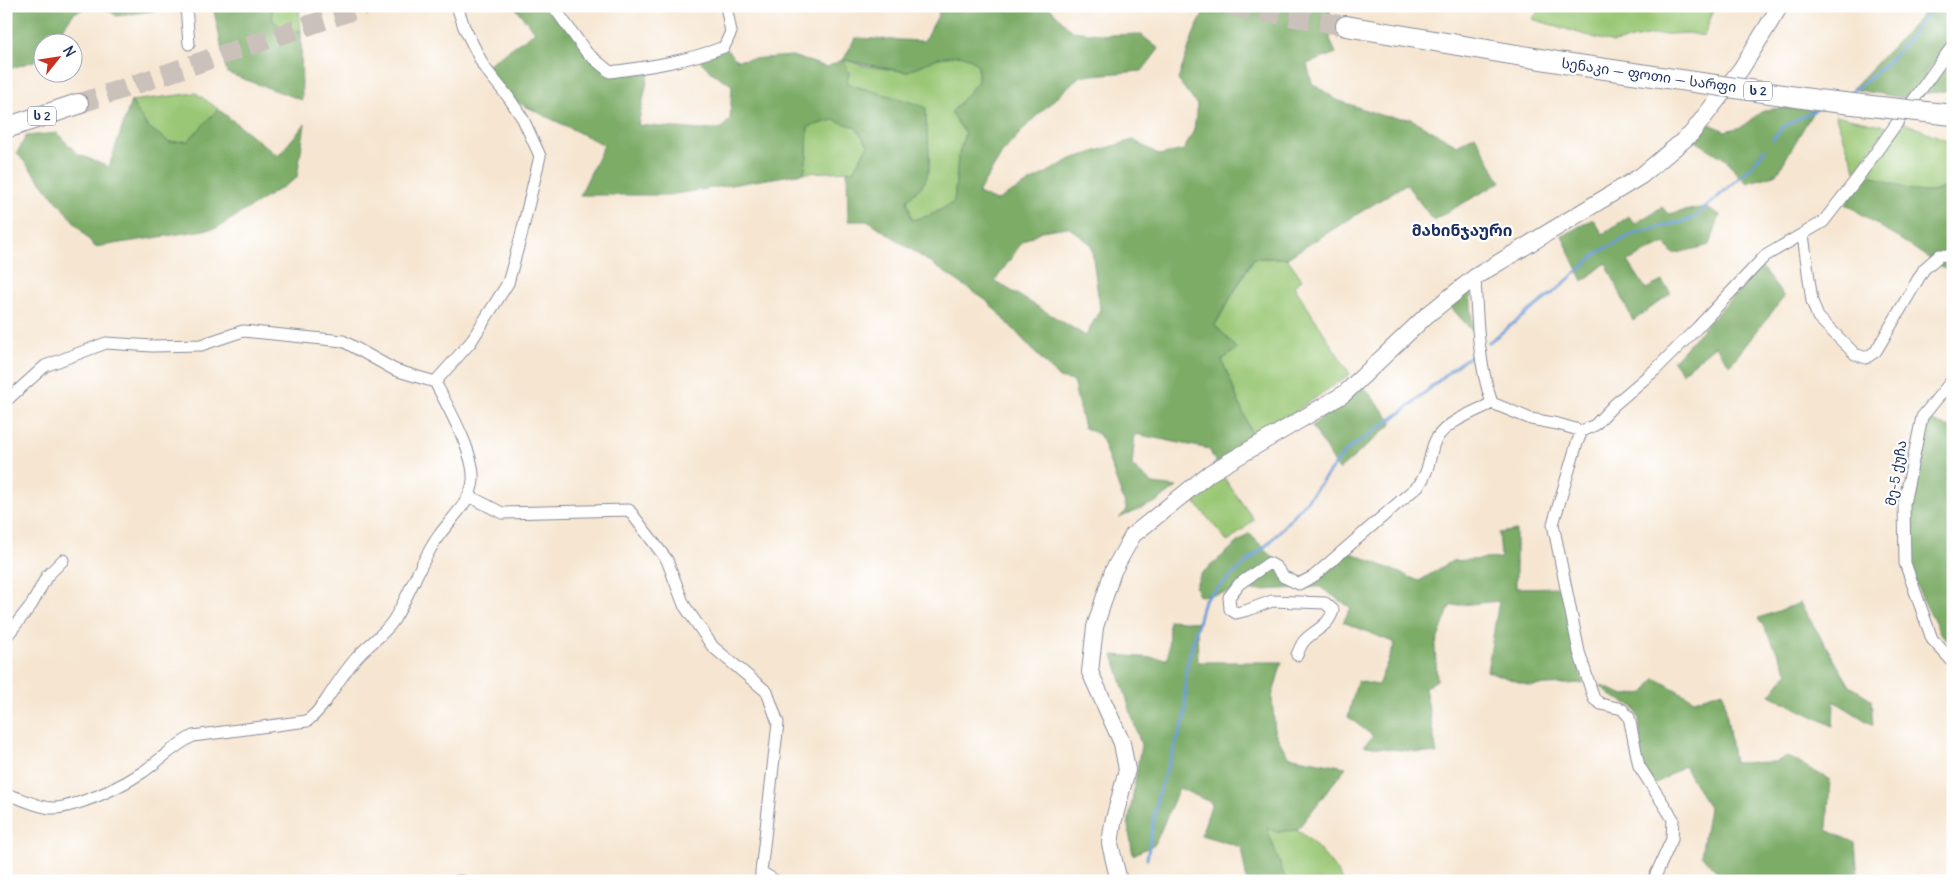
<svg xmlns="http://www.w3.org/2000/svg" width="1959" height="887" viewBox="0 0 1959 887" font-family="Delius,'Noto Sans Georgian',sans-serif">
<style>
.green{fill:#9ac775;stroke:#5a7b6a}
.forest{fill:#7bac66;stroke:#4b6e62;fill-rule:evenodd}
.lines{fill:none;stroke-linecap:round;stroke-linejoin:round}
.stream{stroke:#6d9dd7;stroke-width:3}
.highway-tunnel{stroke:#cac1ba;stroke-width:20;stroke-dasharray:20 10;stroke-linecap:butt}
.street-casing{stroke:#888a98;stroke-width:13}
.secondary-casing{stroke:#888a98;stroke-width:18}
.highway-casing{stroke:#888a98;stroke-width:22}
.street{stroke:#fff;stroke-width:11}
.secondary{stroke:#fff;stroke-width:16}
.highway{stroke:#fff;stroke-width:20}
.highway-bridge-casing{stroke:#888a98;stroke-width:22;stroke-linecap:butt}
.highway-bridge{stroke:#fff;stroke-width:20}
.labels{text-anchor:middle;stroke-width:4.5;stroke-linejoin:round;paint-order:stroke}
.shield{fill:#fff;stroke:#5f6d8e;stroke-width:1}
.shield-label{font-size:12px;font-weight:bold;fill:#1b2f5e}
.street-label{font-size:14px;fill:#1b2f5e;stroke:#fff}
.quarter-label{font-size:16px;font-weight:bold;fill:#1b2f5e;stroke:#fff}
</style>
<rect width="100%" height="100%" fill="#fff"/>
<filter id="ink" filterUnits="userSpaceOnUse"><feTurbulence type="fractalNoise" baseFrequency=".02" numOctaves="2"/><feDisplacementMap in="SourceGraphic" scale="10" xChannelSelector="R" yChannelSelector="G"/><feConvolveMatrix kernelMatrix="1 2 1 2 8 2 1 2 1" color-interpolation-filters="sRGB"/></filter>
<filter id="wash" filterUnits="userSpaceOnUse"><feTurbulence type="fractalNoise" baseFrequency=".0096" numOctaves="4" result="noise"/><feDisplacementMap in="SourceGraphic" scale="20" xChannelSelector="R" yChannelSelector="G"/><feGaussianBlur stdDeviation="1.12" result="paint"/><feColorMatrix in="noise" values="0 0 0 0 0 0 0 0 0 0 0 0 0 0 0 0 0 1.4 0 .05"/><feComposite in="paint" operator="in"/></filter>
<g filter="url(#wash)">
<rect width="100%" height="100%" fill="#f6e6d1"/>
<path class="green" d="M271 6H299L301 31 286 30 273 21Z
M1544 6H1715L1704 36 1688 33 1652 35 1613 43 1532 19Z
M960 55 971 59 978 66V81L951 113 965 133 958 158 954 202 931 215 912 220 907 200C913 194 923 187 926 179 934 158 924 131 926 108 900 97 873 93 847 83L844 59 861 65 906 72 938 58Z
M196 93 218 109 188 141 169 142 147 126 131 101Z
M1835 115 1887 126 1856 171Z
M833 120 855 126 868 145 853 171 804 173 807 156 808 127Z
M1902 122 1949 141 1953 145V176L1946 187 1928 194 1900 187 1868 174Z
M1254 258H1287L1302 279 1294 286 1350 374 1254 440 1222 360 1236 349 1215 325Z
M1222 475 1254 520 1228 542 1192 499Z
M1267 828C1280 833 1289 828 1298 831 1309 836 1338 870 1343 881H1286Z"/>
<path class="forest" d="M6 6H91L74 13 53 42H42V52L34 61 6 70V23L8 22Z
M102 6H186L117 16Z
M213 6H271L273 21 286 30 301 31 302 100 227 73Z
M514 6H553L610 72 650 67 638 125 703 130 722 128 730 119 732 85 711 72 696 57 724 47 737 60 792 56 827 67 844 59 855 38 924 41 939 14 935 6H1048L1072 31 1109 35 1140 34 1159 49 1142 71 1080 76 1030 122 1002 153 978 193 996 201 1071 159 1133 140 1160 155 1184 150 1194 130 1197 105 1178 80 1193 35 1207 6H1329L1332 26 1330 40 1336 53 1307 64 1312 83 1337 100 1383 116 1411 119 1457 145 1475 135 1501 182 1433 220 1406 184 1287 258H1253L1215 325 1237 349 1222 360 1254 440 1216 463 1209 449 1135 434 1132 466 1153 484 1177 487 1158 501 1119 518 1127 510 1100 435 1084 428 1073 381 1059 378 987 301 869 221H848L847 171H853L868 145 855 127 833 120 808 127 807 156 804 173 669 195H580L604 145 509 98 484 67 535 32ZM960 55 971 59 978 66V81L951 113 965 133 958 158 954 202 931 215 912 220 907 200C913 194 923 187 926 179 934 158 924 131 926 108 901 97 873 93 847 83L849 73 844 60 906 72 938 58ZM1068 227 1091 244 1100 309 1086 336 995 281 1023 241 1041 231Z
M1926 6H1953V35L1909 99 1852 89 1919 19Z
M1953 52V90L1922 94Z
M131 101 147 126 169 142 188 141 218 109 278 156 305 124 297 178 217 228 95 247 17 153 26 136 57 133 78 154 109 167Z
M1799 106 1814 110 1777 174 1747 183 1735 172 1728 161 1694 140 1710 124 1725 131 1741 127 1764 110Z
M1868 174C1888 182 1928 202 1946 186 1949 184 1951 179 1953 176V268L1950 272 1846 204Z
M1662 207 1668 214 1705 207 1720 215 1710 245 1673 254 1665 243 1628 261 1646 289 1662 281 1671 293 1633 321 1606 263 1583 281 1562 236 1593 219 1603 234 1629 216 1634 224Z
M1761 266 1784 297 1730 365 1715 346 1682 373 1673 361Z
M1470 289 1473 332 1448 304Z
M1361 383 1393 423 1339 470 1312 426Z
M1925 418 1953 429V645L1940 633 1905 563 1908 504Z
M1516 530V588L1561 587 1583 683 1530 686 1487 671 1499 601 1450 606 1435 646 1437 680 1425 688 1437 754 1364 746 1373 736 1348 717 1357 681 1378 685 1395 643 1343 622 1351 608 1320 587 1241 591 1199 596 1195 587 1201 574 1249 533 1297 581 1347 551 1419 581 1452 561 1501 558 1499 533Z
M1800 603 1850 686 1871 699 1873 725 1834 701 1833 726 1770 695 1788 672 1759 618Z
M1169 620 1197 622 1198 662H1282L1272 697 1275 733 1288 756 1346 767 1297 830 1276 832 1267 828 1286 881H1247L1241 847 1201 835 1212 803 1179 788 1155 844 1133 855 1128 826 1141 745 1113 655 1168 659Z
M1655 678 1694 700 1723 691 1734 763 1776 762 1787 756 1830 780 1827 830 1855 843 1858 877 1852 881H1726L1701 855 1709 808 1684 766 1654 785 1642 764 1639 718 1634 707 1610 695 1600 685 1624 695 1645 693Z"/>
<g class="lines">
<path class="stream" d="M1845 95C1878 77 1912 37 1933 6
M1773 139 1783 127 1819 108
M1488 343 1553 293 1599 252 1635 233 1693 219 1749 169 1765 149
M1147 859 1158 794 1185 718 1186 669 1204 600 1269 543 1308 499 1346 451 1406 409 1457 365 1472 355
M1151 877 1152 881"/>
</g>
</g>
<g filter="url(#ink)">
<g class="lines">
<path class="highway-tunnel" d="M1231 6 1346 26
M78 104 365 6"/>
<defs>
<path id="street" d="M186 6 189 44
M553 6 587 53 610 72C649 67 687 61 724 47L731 32 726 6
M1803 235 1812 301 1818 317 1855 354 1866 358 1876 351 1924 269 1940 255 1953 256
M1475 277C1477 319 1478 363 1492 403
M1953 379 1922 417 1904 504 1905 563 1932 639 1953 662
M435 382 470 343 508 283 521 236 540 156 523 119 509 98 484 67 464 27 457 6
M6 401 45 366 106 343 152 346 201 345 243 331 343 341 395 370 435 382C448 407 475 454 473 480 472 500 451 519 440 534 420 561 411 593 393 621 384 634 372 642 361 653 347 667 336 685 325 702 319 710 315 715 307 721L193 736C175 745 160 760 143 772 123 785 103 795 81 802 71 805 61 809 51 808 35 807 21 797 6 795
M1582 431 1577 443 1553 524 1579 652 1594 699 1601 704 1622 709 1629 717 1639 766 1673 819 1672 839 1653 881
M469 496 502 513 629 510 667 560 684 605 713 647 767 692 778 723 761 872V881
M6 637 32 604 47 576 63 560
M1297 655C1299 650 1301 644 1305 640 1315 630 1330 625 1333 610L1325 603 1272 601 1248 610 1236 613 1230 609 1229 597 1239 584 1269 563 1276 567 1284 577 1299 584 1314 576 1419 485C1428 473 1429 460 1433 446 1440 423 1473 413 1492 403L1531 419 1558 424 1582 431 1595 425 1614 405 1656 369 1697 328 1765 256 1823 222 1856 180 1953 45
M761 872 776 881
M457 881H462"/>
<path id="secondary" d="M1119 881 1110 844 1113 823 1127 770 1122 743 1090 672 1095 627 1113 571 1133 535 1210 473 1344 394 1426 316 1475 277 1641 176 1691 134 1741 69 1780 6"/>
<path id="highway" d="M1346 26 1564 63
M6 128 78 104"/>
</defs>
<use href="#street" class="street-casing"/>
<use href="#secondary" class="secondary-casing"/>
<use href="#highway" class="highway-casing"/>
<use href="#street" class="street"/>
<use href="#secondary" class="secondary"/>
<use href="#highway" class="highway"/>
<defs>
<path id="highway-bridge" d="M1564 63 1817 100 1953 115"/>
</defs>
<use href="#highway-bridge" class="highway-bridge-casing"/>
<use href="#highway-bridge" class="highway-bridge"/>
</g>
</g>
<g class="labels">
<g class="shield">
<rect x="1744" y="81.5" width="28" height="19" rx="4"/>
<rect x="28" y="106.5" width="28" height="19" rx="4"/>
</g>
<g class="shield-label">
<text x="1758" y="95">ს 2</text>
<text x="42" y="120">ს 2</text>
</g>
<g class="street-label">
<text transform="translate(1649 75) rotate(8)" y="5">სენაკი — ფოთი — სარფი</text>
<text transform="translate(1896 473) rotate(-80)" y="5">მე-5 ქუჩა</text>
</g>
<g class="quarter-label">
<text x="1462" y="236">მახინჯაური</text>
</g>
</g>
<rect width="1959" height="887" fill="none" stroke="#fff" stroke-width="25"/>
<g transform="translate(58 58) rotate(60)"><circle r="24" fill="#ffffff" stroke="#a4acbf"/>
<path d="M0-4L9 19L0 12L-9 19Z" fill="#c8321e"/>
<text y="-8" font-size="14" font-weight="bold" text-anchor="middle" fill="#1b2f5e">N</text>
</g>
</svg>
